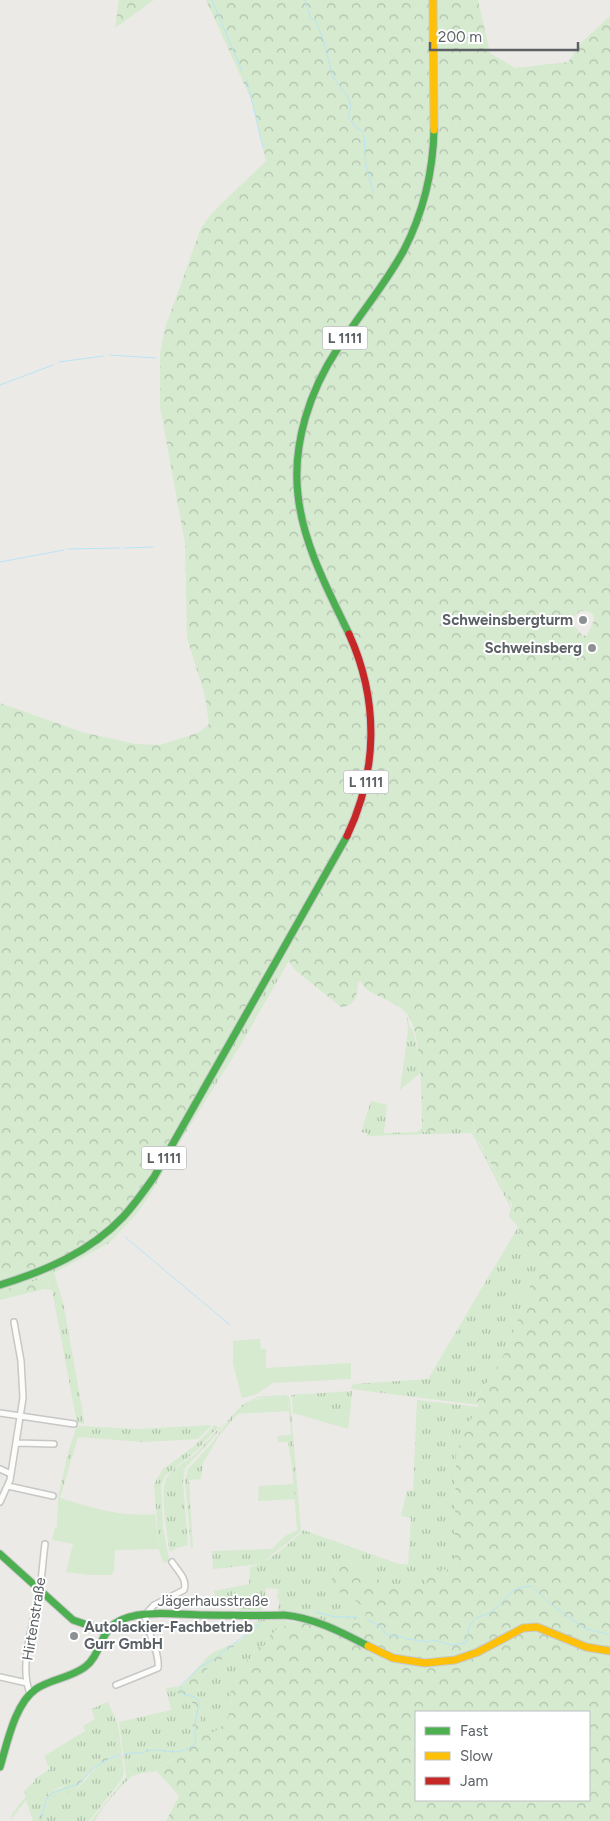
<svg xmlns="http://www.w3.org/2000/svg" width="610" height="1821" viewBox="0 0 610 1821" font-family="Figtree,sans-serif">
<style>
.grass{fill:url(#grass-tufts)}
.forest{fill:url(#forest-crowns);fill-rule:evenodd}
.garden{fill:#d5eacf}
.lines{fill:none;stroke-linecap:round;stroke-linejoin:round}
.stream{stroke:#b9e4f8;stroke-width:1}
.street-casing{stroke:#c7c7c6;stroke-width:8}
.fast-casing{stroke:#c7c7c7;stroke-width:9}
.slow-casing{stroke:#c7c7c7;stroke-width:9}
.jam-casing{stroke:#c7c7c7;stroke-width:9}
.street{stroke:#fcfcfb;stroke-width:5}
.fast{stroke:#4caf50;stroke-width:7}
.slow{stroke:#ffc107;stroke-width:7}
.jam{stroke:#c62828;stroke-width:7}
.poi-dot{fill:#8e9192;stroke:#fff;stroke-width:2}
.labels{text-anchor:middle;stroke-width:4;stroke-linejoin:round;paint-order:stroke}
.shield{fill:#fff;stroke:#8c9093;stroke-width:1}
.shield-label{font-size:14px;font-weight:bold;fill:#5b6165}
.poi-label{font-size:15px;font-weight:bold;fill:#5b6165;stroke:#fff;text-anchor:end}
.street-label{font-size:15px;fill:#5b6165;stroke:#fff}
</style>
<defs>
<pattern id="grass-tufts" width="24" height="20" patternUnits="userSpaceOnUse" patternTransform="scale(1.25)"><rect width="24" height="20" fill="#d5eacf"/><path d="M3 7l-1-3M5 7V3M7 7l1-3M15 17l-1-3M17 17v-4M19 17l1-3" fill="none" stroke="#b0c1ac"/></pattern>
<pattern id="forest-crowns" width="20" height="18" patternUnits="userSpaceOnUse" patternTransform="scale(1.25)"><rect width="20" height="18" fill="#d5eacf"/><path d="M2 6a3 3 0 1 1 6 0M12 15a3 3 0 1 1 6 0" fill="none" stroke="#b0c1ac"/></pattern>
</defs>
<rect width="100%" height="100%" fill="#eceae6"/>
<path class="grass" d="M284 956 291 963 289 961 287 964 240 1046 186 1132 150 1195 134 1217 109 1243 54 1273 63 1302 82 1408 84 1424 77 1423 52 1290H50L48 1283 41 1279 0 1291V1286L44 1272Z
M406 1014 410 1027 413 1030 419 1055 420 1073 400 1090 408 1030Z
M371 1101 387 1105 384 1133 417 1132 422 1127 423 1132 438 1130 465 1124 468 1121 472 1122 475 1128 473 1132 509 1198 511 1209 472 1133 367 1136V1133L361 1132Z
M518 1227 521 1237 538 1252 540 1258 509 1345 493 1374 474 1400 478 1401 479 1405 351 1389 353 1384 428 1379Z
M352 1391 350 1415 292 1399 291 1395Z
M285 1395 288 1396 290 1399 301 1531 297 1535 263 1562 252 1565 213 1569 212 1551 272 1549 285 1536 297 1530 292 1466 288 1442H278L277 1436 291 1435 288 1399 284 1397 258 1398 245 1405 219 1436 203 1463 201 1479 189 1480 193 1548H191L185 1481 188 1469 212 1443 230 1418 242 1405 257 1397Z
M417 1400 478 1407 456 1456 454 1569 423 1571 426 1584 409 1589 407 1585 400 1586 386 1584 375 1577 361 1573 350 1563 337 1562 329 1586C341 1593 362 1600 366 1614 359 1625 358 1622 349 1617L348 1619 337 1620 333 1626 278 1613 279 1599H277L278 1589 266 1588 262 1613H239L238 1599 217 1602 214 1591 249 1584 250 1567C271 1561 283 1548 300 1534L303 1530 399 1564H408L411 1518 401 1516 407 1490 413 1491Z
M225 1423 208 1444 185 1468 183 1482 188 1545 177 1548 170 1552C167 1539 160 1489 166 1479 172 1468 186 1462 195 1454 206 1444 214 1432 225 1423Z
M212 1425 198 1439 144 1442 78 1437 60 1498 58 1497 69 1449 77 1426 137 1429Z
M215 1425 218 1427 197 1450 165 1476 161 1486 163 1527 169 1559 168 1562 165 1563 162 1560 159 1549 154 1484 163 1469 193 1447Z
M270 1617H282L287 1621 285 1626 276 1630 264 1646 257 1648 254 1651V1656L245 1662 244 1669 231 1687 230 1712 226 1722 221 1729 211 1733 202 1727 197 1695 198 1684 210 1664 222 1661V1653L235 1646 241 1642 240 1641 249 1631V1627L260 1619Z
M166 1688H174L182 1697 194 1704 192 1732 189 1748 168 1751 151 1748 134 1755 135 1757 152 1754H175L176 1757 155 1769 156 1772C148 1772 136 1773 130 1778 119 1787 102 1808 95 1821H91L127 1776 126 1775 119 1722 171 1710Z
M108 1702 118 1725 122 1754C104 1757 91 1765 80 1780 69 1783 58 1788 47 1793L35 1821H33L26 1800 10 1821 12 1814 26 1796 24 1791 35 1781 34 1779 50 1769 44 1756 85 1731 83 1726 95 1719 91 1709Z
M122 1756 124 1772 122 1779 89 1821H41L50 1797 59 1794 74 1791C93 1777 93 1759 122 1756Z"/>
<path class="forest" d="M119 0H154L115 28Z
M206 0H478L490 53 515 68 568 62 583 41 610 16V1821H166L179 1796 155 1769 174 1759 176 1755 158 1754 133 1757 134 1755 151 1748 168 1751 189 1748 192 1732 194 1704 182 1697 174 1689 166 1688 182 1686 208 1656 216 1651 240 1641 241 1642 235 1646 223 1652 222 1660 219 1663 210 1664 198 1684 197 1695 202 1727 211 1733C232 1724 231 1707 231 1687 238 1677 242 1674 245 1662L254 1656 255 1648 264 1646 271 1634 285 1626 287 1621 307 1623 331 1631 334 1621 347 1619 351 1614 354 1616 355 1622 362 1620 366 1614 363 1607 357 1602 329 1586 339 1558 346 1560 361 1573 375 1577 386 1584 400 1586 406 1583 409 1589 426 1584 423 1571 454 1569 456 1456 464 1431 478 1407 479 1402 474 1401 493 1374 509 1345 540 1258 538 1252 522 1240 518 1227 510 1218 509 1215 512 1205 509 1198 480 1143 474 1136 475 1126 472 1122 468 1121 465 1124C452 1127 434 1135 422 1130 422 1106 422 1030 407 1014 396 1002 380 998 367 990 364 987 363 984 360 981L358 983C357 995 356 1006 341 1007L295 970 289 961 279 951 151 1176C109 1236 70 1260 0 1281V703L82 732 135 744 160 745 200 732 209 724 205 696 187 638 185 543 160 407V353L165 328 201 228 213 212 266 161 251 99ZM580 611C602 610 593 624 586 636L582 635 572 623 574 617ZM416 1712H589V1800H416Z
M41 1279 46 1280 50 1290 44 1289 0 1300V1291Z
M122 1754 108 1759 93 1769 74 1791 59 1794 50 1797 41 1821H35L47 1793 61 1788 68 1783 80 1780 91 1767 103 1759Z"/>
<path class="garden" d="M260 1339 261 1349H266V1368L351 1363V1379L273 1383 255 1395 242 1398 233 1364V1341Z
M284 1397 288 1399 289 1411 236 1414C249 1397 264 1398 284 1397Z
M292 1399 350 1415 348 1429 293 1413Z
M294 1484 295 1499 258 1501 259 1486Z
M58 1497C90 1508 121 1517 155 1514L159 1549 115 1550 114 1571 111 1575H89L66 1572 73 1544 52 1540 55 1528 57 1527Z"/>
<g class="lines">
<path class="stream" d="M212 0 242 71
M305 0 310 17 316 21 323 39 333 77 347 96 351 106 348 116 354 126 361 130 364 136 366 166 374 194
M247 80 263 148
M110 355 156 358
M59 362 103 356
M0 385 53 365
M124 548 153 547
M68 549 120 548
M0 562 64 550
M125 1237 230 1325
M315 1612 335 1617H357
M368 1620 380 1626 387 1635 403 1637 407 1639 428 1642 432 1640 452 1645 466 1643C469 1636 467 1626 473 1621 477 1616 485 1616 491 1612 509 1601 505 1587 532 1586L548 1602 584 1628 610 1635
M124 1754C130 1753 135 1753 140 1753 144 1753 148 1750 151 1750 170 1749 178 1758 196 1743 194 1733 195 1713 200 1705 198 1695 192 1697 183 1694L181 1690V1685L200 1667 214 1659 261 1623
M41 1821 46 1800 52 1793 78 1784 95 1767 113 1757 121 1755"/>
<defs>
<path id="street" d="M0 1413 74 1424
M17 1443 54 1444
M0 1469 11 1474
M8 1486 53 1496
M0 1502 10 1480 23 1398 21 1361 14 1322
M0 1677 27 1683
M116 1685 158 1668C160 1652 147 1633 145 1615L154 1605 184 1590C188 1579 177 1570 172 1562
M30 1693C18 1665 35 1619 40 1590 42 1575 43 1559 45 1544"/>
<path id="fast" d="M349 634C328 590 303 544 298 495 292 444 310 390 338 348 359 315 385 285 404 250 423 213 433 172 434 130
M0 1285C45 1271 90 1252 123 1217 135 1204 144 1191 154 1177L347 836
M0 1554 73 1620 99 1629 106 1633
M0 1767C7 1744 15 1703 36 1689 51 1679 70 1678 85 1667 100 1656 100 1634 114 1624 136 1608 178 1615 204 1615 231 1615 257 1616 284 1615 315 1618 341 1632 368 1646"/>
<path id="slow" d="M433 0 434 130
M368 1646 393 1658 425 1663 455 1660 478 1652 523 1628 537 1627 586 1647 610 1651"/>
<path id="jam" d="M347 836C378 771 379 700 349 634"/>
</defs>
<use href="#street" class="street-casing"/>
<use href="#fast" class="fast-casing"/>
<use href="#slow" class="slow-casing"/>
<use href="#jam" class="jam-casing"/>
<use href="#street" class="street"/>
<use href="#fast" class="fast"/>
<use href="#slow" class="slow"/>
<use href="#jam" class="jam"/>
</g>
<g class="poi-dot">
<circle cx="583" cy="620" r="5"/>
<circle cx="592" cy="648" r="5"/>
<circle cx="74" cy="1636" r="5"/>
</g>
<g class="labels">
<g class="shield">
<rect x="322.5" y="326.5" width="45" height="23" rx="4"/>
<rect x="343.5" y="770.5" width="45" height="23" rx="4"/>
<rect x="141.5" y="1146.5" width="45" height="23" rx="4"/>
</g>
<g class="shield-label">
<text x="345" y="343">L 1111</text>
<text x="366" y="787">L 1111</text>
<text x="164" y="1163">L 1111</text>
</g>
<g class="poi-label">
<text x="573" y="625">Schweinsbergturm</text>
<text x="582" y="653">Schweinsberg</text>
<text x="84" y="1632" text-anchor="start">Autolackier-Fachbetrieb<tspan x="84" dy="17">Gurr GmbH</tspan></text>
</g>
<g class="street-label">
<text x="213" y="1606">Jägerhausstraße</text>
<text transform="translate(34 1619) rotate(-81)" y="5">Hirtenstraße</text>
</g>
</g>
<rect x="415" y="1711" width="175" height="90" fill="#ffffff" stroke="#bdc0c1"/>
<rect x="425" y="1727" width="25" height="8" fill="#4caf50" stroke="#bdc0c1"/>
<text x="460" y="1736" font-size="15" fill="#5b6165">Fast</text>
<rect x="425" y="1752" width="25" height="8" fill="#ffc107" stroke="#bdc0c1"/>
<text x="460" y="1761" font-size="15" fill="#5b6165">Slow</text>
<rect x="425" y="1777" width="25" height="8" fill="#c62828" stroke="#bdc0c1"/>
<text x="460" y="1786" font-size="15" fill="#5b6165">Jam</text>
<path d="M430 42v8h148v-8" fill="none" stroke="#5b6165" stroke-width="2.5"/>
<text x="438" y="42" font-size="15" fill="#5b6165" stroke="#ffffff" stroke-width="4" paint-order="stroke">200 m</text>
</svg>
